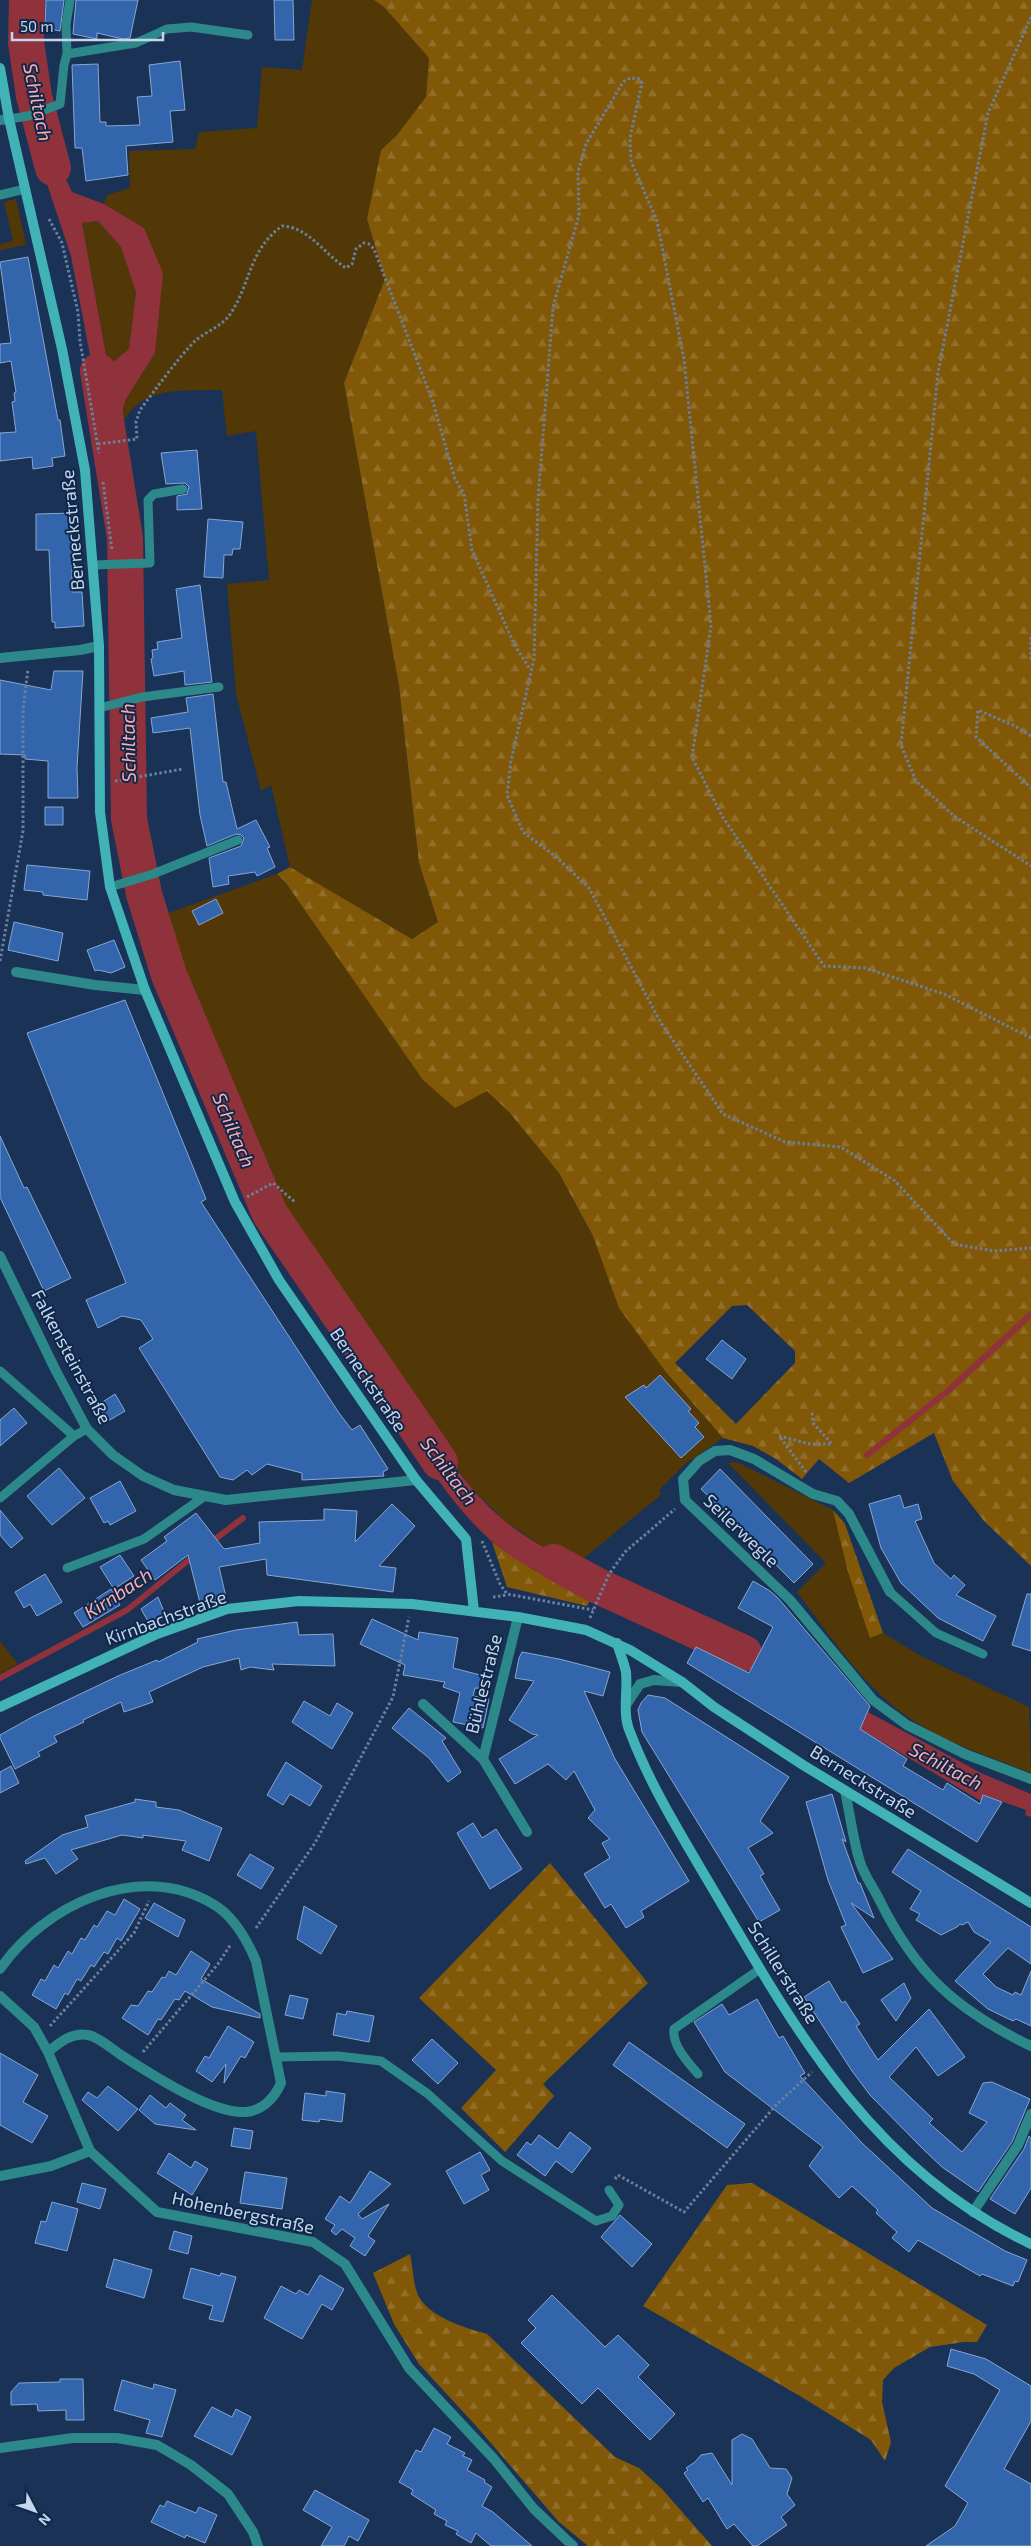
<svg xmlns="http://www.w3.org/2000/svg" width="1031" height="2546" viewBox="0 0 1031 2546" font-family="'Exo 2',sans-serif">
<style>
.green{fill:#523807}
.forest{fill:url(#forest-firs);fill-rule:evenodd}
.water{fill:#8f323c;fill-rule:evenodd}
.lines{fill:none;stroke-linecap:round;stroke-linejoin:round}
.stream{stroke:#8f323c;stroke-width:6}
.river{stroke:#8f323c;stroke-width:36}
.building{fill:#3265ac;stroke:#88a6d1}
.path{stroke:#6b809d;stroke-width:3;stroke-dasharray:2.5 2.5;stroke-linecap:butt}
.service{stroke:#2d888a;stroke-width:9}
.minor{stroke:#2d888a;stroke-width:10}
.secondary{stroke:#41b3b6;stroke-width:10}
.labels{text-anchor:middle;stroke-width:4;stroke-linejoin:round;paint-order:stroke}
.street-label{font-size:18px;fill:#c5d5eb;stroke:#0f284a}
.water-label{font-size:19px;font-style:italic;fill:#fdaeb0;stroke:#0f284a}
</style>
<defs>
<pattern id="forest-firs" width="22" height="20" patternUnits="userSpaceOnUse" patternTransform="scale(1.25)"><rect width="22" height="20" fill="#815807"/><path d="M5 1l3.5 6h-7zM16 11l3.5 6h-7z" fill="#916f2b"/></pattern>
</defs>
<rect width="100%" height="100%" fill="#193256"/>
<path class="green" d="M312 0H374L384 7 429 58 426 97 397 135 381 150 367 219 385 279 344 383 399 686 419 863 438 922 412 939 290 867 271 785 261 791 236 694 227 584 269 580 256 431 227 436 222 390C187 391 145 385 125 419H120L126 399 155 353 144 228 104 204 107 195 130 188 129 151 195 149 199 132 257 128 262 67 302 70Z
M16 199 26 245 0 250V244L13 241 4 202Z
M98 221 121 247 136 292 129 349 108 366 82 223Z
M277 874 509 1112 559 1173 665 1371 723 1438 684 1465 659 1490 662 1494 577 1564 543 1547 505 1521 473 1490 420 1417 285 1220 163 915Z
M737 1462 833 1510 870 1638 883 1633 923 1657 1029 1707 1031 1773C992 1757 947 1744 912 1720 864 1688 831 1637 797 1592L826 1563 728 1463Z
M0 1641 18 1664 0 1674Z"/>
<path class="forest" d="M374 0H1031V1566L984 1521 953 1481 934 1433 849 1483 819 1459 802 1479 776 1459 753 1446 723 1438 665 1371 619 1308 593 1236 559 1173 509 1112 487 1091 455 1108 423 1080 286 883 277 874 290 867 412 939 438 922 419 863 399 686 344 383 385 279 367 219 381 150 397 135 426 97 429 58 384 7ZM747 1305 795 1351V1363L736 1424 675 1363 732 1306Z
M833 1510 845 1524 883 1633 870 1638 848 1572Z
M492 1542 532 1569 592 1597 587 1606 507 1587Z
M550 1863 648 1983 543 2084 554 2096 505 2152 461 2108 496 2070 419 1998Z
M752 2183 987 2325 977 2342H964L930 2347 894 2368 883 2380 882 2402 891 2442 885 2461 871 2440 800 2396 643 2306 727 2185Z
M410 2254C413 2266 413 2286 419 2297 431 2318 466 2328 487 2334L615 2457 639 2468 662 2489 712 2546H588L559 2522 477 2427 419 2364 394 2324 373 2273Z"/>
<path class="water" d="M56 114 66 166 63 173 72 192 104 204 144 228 163 273 155 353 126 399 120 419 99 422 90 355 71 256 33 142C38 123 39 122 56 114ZM98 221 121 247 136 292 129 349 108 366 82 223Z
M420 1417C446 1453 470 1493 505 1521 534 1545 568 1560 602 1576L592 1597C566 1584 538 1574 514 1558 466 1527 435 1475 403 1429Z
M614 1579 749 1643 739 1662 604 1601Z
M868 1712 981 1773 1031 1794V1817L1025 1815 1026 1810 984 1795 981 1801 860 1729Z"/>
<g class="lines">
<path class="stream" d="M867 1455 949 1390 1031 1314
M210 1543 243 1518
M0 1678 127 1610 195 1555"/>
<path class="river" d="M27 0 26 42 34 96 53 168
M98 371 125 538 129 819 144 894 169 975 270 1214 440 1462
M554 1562 598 1586 744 1653"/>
</g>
<path class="building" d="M46 0H64L60 31 45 28Z
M76 0H138L130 38 123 39 97 33V39L73 34Z
M274 0H293L294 40H275Z
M180 61 185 110 170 111 173 142 126 146 128 175 86 181 82 148H75L72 65 98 64 100 122H106V126L140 125 137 97 152 96 149 65Z
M28 257 58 420H60L65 456 52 458 53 466 33 469 32 457 0 461V433L16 432 12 402 15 401 14 393 16 392 11 361 0 363V344L11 343 0 262Z
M197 450 202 509 177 510V496L187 494 189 487 185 483 166 484 161 453Z
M72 513V592H82L84 626 55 628V622H52L49 550H36V514Z
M208 519 243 522 240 549H233L232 555H224L223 578 204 577Z
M200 585 212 682 185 685 184 671 154 676 151 659 153 658 152 650 158 649 157 642 182 638 176 589Z
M54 671H83L77 767 78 798H48V761L25 759V755L0 754V680L51 690Z
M213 694 223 782H226L237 829 256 820 270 847 267 848 275 867 257 876 255 872 228 876 229 884 213 887 209 858 241 846 244 838 241 835 236 834 207 846 200 815 190 728 153 733 151 718 188 712 186 698Z
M45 807H63V825H45Z
M27 865 90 871 87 900 43 895V892L24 890Z
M216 899 223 913 199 925 192 911Z
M14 922 63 933 58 961 8 950Z
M114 940 125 967 111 973 98 970 95 971 87 950Z
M125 1000 206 1199 201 1202 339 1413 352 1430 360 1425 388 1469 383 1472 384 1476 302 1480V1473L267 1464 252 1475 247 1470 233 1480 220 1477 139 1348 153 1339 141 1320 122 1316 98 1328 86 1300 126 1283 27 1033Z
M0 1136 24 1188 27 1187 71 1278 44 1291 0 1197Z
M722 1340 746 1359 732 1379 706 1359Z
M660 1375 691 1409 688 1411 699 1423 695 1427 704 1437 681 1458 625 1397 644 1385 646 1388Z
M115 1394 125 1411 108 1421 98 1405Z
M14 1408 27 1423 0 1446V1420Z
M59 1468 85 1498 52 1525 27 1496Z
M720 1469 813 1564 794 1583 701 1489Z
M120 1481 136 1511 110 1525 108 1521 104 1523 90 1498Z
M900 1495 904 1508 918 1504 922 1519 915 1521 934 1563 951 1579 954 1575 965 1585 956 1595 996 1616 983 1641 938 1618 901 1583 881 1548 869 1504Z
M392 1504 415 1526 379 1566 396 1568 393 1592 267 1575 266 1559 219 1567 226 1597 200 1603 188 1555 155 1580 141 1560 167 1541 164 1537 196 1513 224 1549 260 1543 259 1522 324 1520V1509L357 1511 355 1542Z
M0 1510 23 1538 11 1548 0 1535Z
M120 1555 134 1576 114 1589 100 1567Z
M45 1574 62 1602 37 1616 30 1604 24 1608 15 1592Z
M753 1581 770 1591 778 1598 870 1706 860 1729 907 1759 903 1766 943 1790 947 1783 980 1804 983 1795 1002 1802 977 1842 687 1663 696 1647 749 1673 773 1627 738 1608Z
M111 1589 120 1605 83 1627 74 1613Z
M1027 1594H1031V1651L1012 1645Z
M158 1597 165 1614 149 1623 141 1609Z
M372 1619 418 1640 419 1632 458 1638 453 1668 488 1677 485 1689 475 1688 473 1696 489 1699 483 1728 453 1722 460 1693 443 1687 445 1682 403 1675 405 1665 360 1644Z
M297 1622 299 1635 333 1634 335 1666 272 1664 274 1670 250 1667 241 1670 239 1658 203 1667 149 1692 153 1702 124 1712 121 1702 83 1720 84 1722 54 1736 57 1742 38 1752 40 1756 15 1769 0 1738V1735L34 1716 118 1676 157 1660 158 1662 198 1642 197 1639 236 1630Z
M522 1652 559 1659 610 1672 603 1696 584 1691 615 1759 689 1881 641 1911 644 1917 626 1928 611 1904 605 1908 584 1874 610 1858 602 1843 610 1839 588 1818 595 1810 574 1771 566 1780 548 1764 515 1784 499 1759 538 1735 532 1734 509 1720 534 1681 515 1678 519 1658Z
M648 1695 665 1698 789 1777 760 1821 773 1833 748 1848 764 1874 760 1876 780 1910 759 1922 642 1732 638 1710 641 1703Z
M304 1701 330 1716 337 1703 353 1713 332 1749 292 1722Z
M409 1708 446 1738 442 1741 461 1772 448 1782 429 1758 392 1728Z
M286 1762 322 1786 310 1806 290 1794 283 1805 267 1795Z
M11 1766 19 1783 0 1793V1772Z
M832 1794 846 1842 842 1839 858 1883H860L874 1918 851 1903 893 1959 863 1973 841 1927 846 1925 828 1880 806 1802Z
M135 1799 156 1802V1807L179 1810 222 1828 209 1861 182 1850 186 1841 143 1835V1838L122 1835 71 1850 78 1859 56 1874 45 1858 26 1864 25 1861 62 1835 88 1827 85 1816 135 1802Z
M473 1823 482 1838 496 1829 522 1869 490 1889 457 1833Z
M908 1849 1031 1927V1964L1008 1948 983 1974 996 1987 1013 1995 1015 1992 1021 1995 1031 1971V2026L1016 2019 1013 2021 988 2009 955 1981 991 1942 974 1932 968 1922 962 1925 960 1924 957 1927 941 1935 916 1920 920 1914 910 1909 921 1891 892 1872Z
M250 1854 274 1868 261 1889 237 1875Z
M124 1899 140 1909 121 1941 117 1938 108 1954 104 1952 94 1967 91 1965 81 1981 77 1979 68 1995 65 1993 56 2009 32 1995 41 1979 45 1981 54 1965 58 1968 68 1951 72 1954 81 1938 85 1940 94 1925 97 1927 107 1911 115 1915Z
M154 1903 185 1920 178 1937 145 1918Z
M304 1906 337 1926 321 1954 297 1939Z
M191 1951 210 1964 201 1979 260 2014V2018L212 2007 185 1991 179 2000 175 1999 161 2020 158 2019 148 2035 122 2018 131 2005 138 2006 148 1991 152 1992 162 1977 165 1978 169 1971 176 1975Z
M829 1981 842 2003 845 2001 860 2024 856 2026 878 2060 929 2009 965 2057 938 2076 916 2047 889 2077 933 2119 929 2123 962 2152 987 2122 969 2113 983 2083 992 2082 1030 2099 1012 2142 978 2192 942 2167 922 2148 870 2095 852 2071 804 1997Z
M904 1983 911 1998 896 2021 881 2000Z
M290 1995 308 1999 303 2019 285 2015Z
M757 1999 779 2038 783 2036 805 2073 800 2076 862 2143 932 2208 1005 2251 1027 2260 1018 2282 1015 2281 1013 2286 982 2274 980 2276 918 2240 909 2252 892 2238 897 2232 876 2213 878 2210 852 2186 839 2198 809 2166 823 2147 725 2072 694 2022 722 2004 729 2015Z
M347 2011 374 2016 369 2042 333 2035 337 2013 346 2015Z
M228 2026 254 2042 245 2058 241 2056 224 2083 226 2064 212 2082 196 2071 205 2056 209 2058Z
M432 2039 458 2063 438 2084 412 2060Z
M629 2042 745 2124 727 2148 613 2065Z
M0 2053 38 2075 23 2102 48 2116 32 2143 0 2125Z
M108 2086 138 2109 118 2131 82 2100 88 2092 97 2098Z
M326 2091 345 2094 342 2122 320 2119 319 2122 302 2120 305 2093 326 2096Z
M150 2095 166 2108 170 2103 186 2115 182 2120 196 2130 155 2124 139 2110Z
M234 2128 253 2131 250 2149 231 2146Z
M570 2132 591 2148 572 2173 556 2161 545 2176 517 2155 527 2142 531 2145 539 2135 558 2149Z
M1029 2136 1031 2138V2188L1015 2214 990 2199 1024 2149Z
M480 2152 490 2170 481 2175 489 2190 464 2204 446 2171Z
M169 2153 191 2168 195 2161 208 2169 192 2195 157 2173Z
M370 2171 391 2184 358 2214 362 2219 389 2204 368 2236 375 2241 365 2256 350 2246 355 2238 342 2229 336 2235 331 2231 335 2225 325 2219 340 2196 350 2203Z
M245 2172 287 2178 282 2209 240 2203Z
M82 2183 106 2189 100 2209 77 2202Z
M52 2202 78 2209 67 2251 35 2243 41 2221 46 2222Z
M620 2215 652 2244 632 2267 601 2237Z
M174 2231 192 2236 188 2254 169 2249Z
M114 2259 152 2270 144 2298 106 2287Z
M191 2268 220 2276 221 2273 236 2277 223 2322 209 2319 213 2306 183 2298Z
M320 2275 344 2289 332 2310 322 2304 302 2339 264 2318 281 2286 296 2294 299 2290 308 2295Z
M552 2295 605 2347 618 2335 649 2365 638 2377 675 2414 650 2440 598 2388 582 2404 521 2343 536 2328 528 2320Z
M951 2349 986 2359 1031 2386V2421L1004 2469 1031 2484V2546H926L955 2526 968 2503 945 2486 1000 2390 974 2374 947 2366Z
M60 2379H83L84 2420H66V2410L38 2411 37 2404 11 2405V2392L19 2383 60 2382Z
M122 2380 153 2389 154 2384 176 2390 162 2437 146 2433 150 2420 114 2410Z
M212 2407 232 2417 236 2409 251 2417 232 2455 194 2436Z
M434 2428 451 2437 447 2444 465 2453 463 2456 472 2460 467 2470 485 2480 484 2482 492 2487 482 2506 493 2512 532 2546H491L476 2533 471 2543 456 2534 458 2531 445 2525 447 2521 434 2514 436 2510 411 2494 413 2490 399 2482 416 2450 421 2452Z
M742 2434 752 2439 770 2468 786 2469 792 2478 787 2494 795 2505 781 2517 787 2525 757 2546H753L734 2524 727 2529 708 2498 703 2502 684 2473 688 2470 686 2468 695 2462 701 2455 712 2453 732 2485V2440Z
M315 2490 369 2520 358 2541 349 2536 344 2546H321L332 2527 303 2510Z
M167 2501 196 2513 199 2507 217 2515 205 2543 186 2535 185 2538 151 2522 160 2505 164 2507Z"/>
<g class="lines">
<path class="path" d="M1031 17 988 113 938 373 901 745 916 781 954 816 1031 866
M49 219 62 243 78 312 80 341 99 453
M98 444 137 439 136 422 140 410C155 390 178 358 195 341 206 331 222 327 231 313 251 282 249 250 282 226 309 227 324 254 346 268L352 264 356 249 364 243 369 244 374 249 433 402 455 479 464 494 472 550 515 646 530 669
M103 482 112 550
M1031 637V660
M1031 736 1015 726 978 710 976 737 1031 788
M115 781 183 769
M0 961 23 831V710L28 669
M1031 1038 944 994 865 968 824 966 722 816 692 757 711 626 684 359 657 221 631 161 630 138 642 83 640 79 630 78 623 82 586 144 578 172 579 215 553 307 538 500 534 659 511 761 507 795 523 832 555 856 589 888 661 1023 723 1114 785 1142 841 1147 895 1181 954 1244 994 1251 1031 1248
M247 1197 273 1183 295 1202
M806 1472 779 1436 810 1444H832L813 1423 812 1411
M482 1541 500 1584 507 1594 593 1610
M493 1597 507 1595
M590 1618 609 1574 625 1552 675 1509
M256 1928 315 1843 393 1697 409 1617
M50 2026 134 1933 149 1901
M143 2052 218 1964 231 1944
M615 2179 618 2175 684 2212 776 2105 812 2072"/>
<path class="service" d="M67 54 136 43 167 29 191 27 248 35
M9 119 28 116 60 104 64 65 67 54 66 24 70 0
M0 195 25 189
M94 565 150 563 148 500 154 494 183 489
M99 708 142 697 219 687
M110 887 153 874 238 840
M0 1371 74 1436 87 1429
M0 1498 74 1436
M67 1568 144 1539 205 1496
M890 1592 936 1633 983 1654
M278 2057 338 2056 381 2061 428 2094 502 2161 596 2221 612 2216 619 2205 609 2190
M698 2074C688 2062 672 2046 674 2029L760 1969"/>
<path class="minor" d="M0 120 9 119
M0 658 80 650 99 646
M16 972 95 985 145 990
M0 1256 56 1371 87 1429 113 1455 143 1476 174 1490 226 1500 416 1480
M890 1592 849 1514 837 1501 813 1494 754 1459 730 1450 715 1451 699 1461 683 1479 685 1500 790 1600 873 1700 907 1725 965 1754 1031 1779
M423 1704 483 1759 527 1832
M626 1705 640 1684 654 1680 682 1682
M483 1759 518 1617
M845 1791C850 1814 853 1840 860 1862 864 1875 873 1887 879 1899 916 1974 956 2010 1031 2046
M0 1969C45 1904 140 1860 213 1904 234 1916 247 1940 256 1961L281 2083C275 2097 263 2111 245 2112 211 2114 150 2073 121 2055 112 2049 99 2037 88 2035 72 2032 60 2042 48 2052
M0 1996 34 2027 48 2052 90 2151 157 2212 313 2242 345 2264 409 2368 494 2459 534 2509 573 2546
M0 2176 51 2166 90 2151
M973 2212 1018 2145 1031 2114
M0 2448 73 2438H117L157 2445 191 2465 228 2494 253 2532 258 2546"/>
<path class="secondary" d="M0 68 9 119 62 349 85 470 99 646 100 812 110 887 145 990 235 1202 279 1280 416 1480 466 1539 474 1611
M617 1643C620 1653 624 1663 626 1672 628 1692 622 1714 630 1732 652 1790 686 1843 717 1896 801 2040 875 2169 1031 2244
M0 1707 157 1634 227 1609 299 1601 412 1604 518 1617 586 1630 630 1650 682 1682 714 1707 803 1765 1031 1903"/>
</g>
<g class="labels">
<g class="street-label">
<text transform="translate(73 530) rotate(-95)" y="6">Berneckstraße</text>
<text transform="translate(71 1357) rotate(62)" y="6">Falkensteinstraße</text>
<text transform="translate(368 1380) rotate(56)" y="6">Berneckstraße</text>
<text transform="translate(741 1531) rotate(44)" y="6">Seilerwegle</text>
<text transform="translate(166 1618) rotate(-20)" y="6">Kirnbachstraße</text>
<text transform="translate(484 1684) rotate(-76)" y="6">Bühlestraße</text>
<text transform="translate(863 1782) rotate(32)" y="6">Berneckstraße</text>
<text transform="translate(783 1973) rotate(58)" y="6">Schillerstraße</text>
<text transform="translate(243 2213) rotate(12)" y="6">Hohenbergstraße</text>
</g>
<g class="water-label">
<text transform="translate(38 102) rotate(78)" y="7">Schiltach</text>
<text transform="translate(128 743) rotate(-91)" y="7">Schiltach</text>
<text transform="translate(234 1130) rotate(67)" y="7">Schiltach</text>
<text transform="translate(449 1471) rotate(53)" y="7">Schiltach</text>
<text transform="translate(118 1593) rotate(-33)" y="7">Kirnbach</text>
<text transform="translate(946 1766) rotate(28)" y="7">Schiltach</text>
</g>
</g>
<g transform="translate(35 2511) rotate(131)" stroke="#0f284a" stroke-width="4" paint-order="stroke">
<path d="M0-4L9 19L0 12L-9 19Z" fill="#c5d5eb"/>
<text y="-8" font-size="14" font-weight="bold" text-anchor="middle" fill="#c5d5eb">N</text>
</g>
<path d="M12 32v8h151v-8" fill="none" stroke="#c5d5eb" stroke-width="2.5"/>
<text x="20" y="32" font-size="15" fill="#c5d5eb" stroke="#0f284a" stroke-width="4" paint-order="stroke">50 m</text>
</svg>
